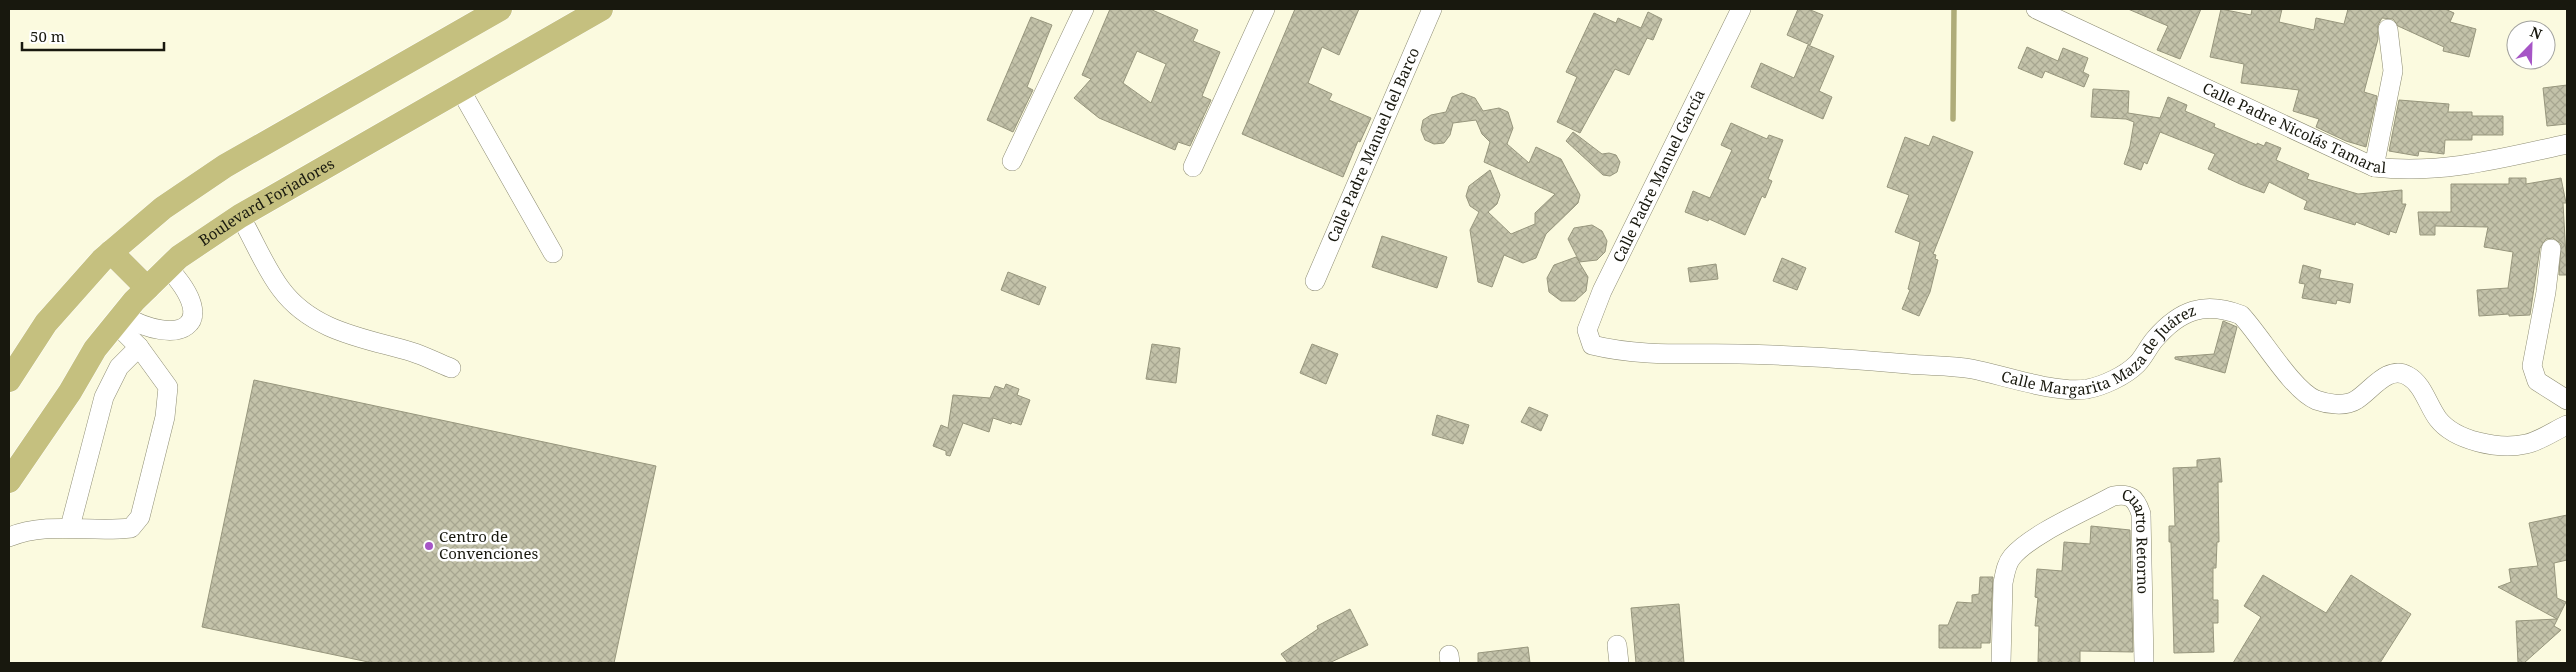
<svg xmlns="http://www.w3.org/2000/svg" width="2576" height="672" viewBox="0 0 2576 672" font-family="'Noto Serif',serif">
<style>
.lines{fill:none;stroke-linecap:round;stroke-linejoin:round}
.stream{stroke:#afac79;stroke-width:5.5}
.building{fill:url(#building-cross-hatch);stroke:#97967d;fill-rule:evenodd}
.minor-casing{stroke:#8e8d74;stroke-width:20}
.major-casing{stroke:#fff;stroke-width:25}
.minor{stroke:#fff;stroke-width:19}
.major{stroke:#c5c07f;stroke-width:24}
.poi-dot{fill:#a655c6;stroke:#fff;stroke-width:2}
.labels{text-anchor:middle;stroke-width:5;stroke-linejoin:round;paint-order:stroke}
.street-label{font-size:15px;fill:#18180e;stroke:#fff}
.poi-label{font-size:15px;fill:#18180e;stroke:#fff;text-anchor:start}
</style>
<defs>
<pattern id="building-cross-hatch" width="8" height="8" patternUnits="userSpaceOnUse" patternTransform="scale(1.25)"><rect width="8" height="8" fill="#c3c2a9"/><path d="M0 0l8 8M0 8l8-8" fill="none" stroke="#a7a690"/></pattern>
</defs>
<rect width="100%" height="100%" fill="#fbfadf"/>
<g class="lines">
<path class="stream" d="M1953 119 1954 9"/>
</g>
<path class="building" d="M1110 9H1150L1198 30 1193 41 1220 52 1202 96 1211 100 1190 146 1178 142 1175 150 1099 118 1074 98 1091 79 1082 75ZM1137 51 1166 64 1151 103 1123 83Z
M1295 9H1359L1339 55 1322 47 1308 83 1332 94 1329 100 1371 118 1360 142 1358 141 1343 177 1242 134Z
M1798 9H1808L1823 15 1810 45 1787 35Z
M2128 9H2201L2180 59 2157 50 2168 26Z
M2221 9 2251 15 2252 9H2282L2279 22 2314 30 2316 18 2344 24 2348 9H2445L2454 13 2450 22 2476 29 2469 57 2443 51 2444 47 2398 26 2393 19 2382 18 2378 25V39L2364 92 2377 96 2366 147 2346 141 2316 127 2319 119 2293 111 2299 90 2241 83 2244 64 2210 57Z
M1648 12 1662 19 1653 40 1647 38 1629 75 1615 69 1580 133 1557 122 1577 77 1566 72 1594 13 1616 23 1618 18 1641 28Z
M1031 17 1052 25 1027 87 1033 90 1013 132 987 120Z
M1808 45 1834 56 1819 91 1832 97 1823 119 1751 87 1761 63 1794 78Z
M2027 47 2058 61 2063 48 2088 58 2083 72 2089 75 2084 87 2045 71 2042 78 2018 68Z
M2567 85V124L2547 126 2543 88Z
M2093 89 2129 91 2128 113 2160 118 2168 97 2187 105 2185 111 2215 124 2214 127 2257 145V143L2264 146 2266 142 2281 148 2276 160 2309 174 2307 179 2358 194 2402 190V204H2406L2396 233 2390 231 2389 235 2356 222 2355 225 2304 209 2307 201 2269 182 2264 193 2240 184 2208 169 2215 154 2160 132 2147 164 2144 162 2141 170 2124 164 2130 146 2134 122 2126 119 2091 117Z
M1462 93 1475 98 1483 111 1499 108 1508 112 1513 128 1507 144 1529 163 1536 147 1561 159 1580 195 1578 203 1546 234 1536 258 1523 263 1504 255 1492 287 1478 282 1470 230 1479 212 1470 206 1466 196 1469 186 1490 170 1500 195 1497 204 1488 212 1511 234 1535 224V213L1555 194 1484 162 1490 142 1482 134 1476 120 1453 123 1450 135 1444 143 1434 144 1425 140 1421 130 1423 120 1431 115 1446 112 1452 97Z
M2399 100 2449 104 2448 112H2472V116H2503V135H2472V140H2445L2444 154 2419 151 2418 156 2389 151Z
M1731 123 1767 139 1769 135 1783 140 1768 179 1772 181 1765 198 1762 196 1745 235 1709 219 1708 221 1685 212 1693 191 1710 198 1732 150 1721 145Z
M1573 132 1602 154 1609 153 1616 155 1620 162 1617 172 1610 176 1603 175 1566 141Z
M1933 136 1973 152 1933 254 1936 255 1935 259 1938 260 1930 292 1919 316 1902 309 1910 290 1908 289 1920 242 1895 232 1909 195 1887 187 1905 137 1929 146Z
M2509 178H2526V184L2561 178 2566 203H2563L2567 275H2559L2561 244 2553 238 2546 239 2540 248 2530 315 2509 316V314L2479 316 2477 290 2508 288 2513 252 2484 247 2488 227 2435 226V235H2420L2418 212H2451V184H2509Z
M1592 225 1602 231 1607 241 1605 252 1597 260 1579 262 1588 277 1586 291 1575 301H1561L1549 292 1547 278 1554 265 1576 257 1579 261 1568 239 1574 228Z
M1382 236 1447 257 1437 288 1372 267Z
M1782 258 1806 268 1797 290 1773 281Z
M1716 264 1718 279 1690 282 1688 268Z
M2303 265 2321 270 2319 278 2353 284 2350 303 2337 300 2336 304 2302 298 2305 284 2299 283Z
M1008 272 1046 287 1039 305 1001 290Z
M2223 321 2237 327 2225 373 2175 359V357L2214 354Z
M1152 344 1180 348 1176 383 1146 379Z
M1312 344 1338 354 1326 384 1300 373Z
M254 380 656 466 614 663H373L202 627Z
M1006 384 1019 389 1017 395 1030 400 1021 425 1012 422 1011 424 993 418 989 432 963 423 950 456 946 455V451L933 446 941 425 948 428 953 395 990 398 995 386 1004 389Z
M1529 407 1548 415 1541 431 1521 422Z
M1437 415 1469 425 1463 444 1432 435Z
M2220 458 2222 482H2218L2219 542H2217L2216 568H2213V600H2218V623H2213L2214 652 2174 653 2171 542H2169V526H2175L2173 468 2197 467V460Z
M2567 515V560L2554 563 2557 598 2566 602 2554 626 2561 630 2524 663H2518L2516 621 2557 619 2498 587 2511 582 2509 569 2538 566 2529 523Z
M2091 526 2130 530 2133 652 2080 651V663H2038L2039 626H2035L2038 598 2035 597 2037 569 2062 571 2064 542 2090 544Z
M2263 575 2326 613 2351 575 2411 614 2380 663H2233L2261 617 2244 606Z
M1980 577H1993L1990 643H1981V648H1939V625H1948L1957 602 1972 603V595L1979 594Z
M1679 604 1684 663H1636L1631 608Z
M1350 609 1368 645 1329 663H1288L1281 654 1318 629 1317 626Z
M1528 647 1530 663H1478V653Z"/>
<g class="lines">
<defs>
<g id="minor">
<path id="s1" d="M1741 9 1602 291 1587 330 1592 345C1641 357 1689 353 1739 354 1795 355 1852 359 1908 364 1929 366 1951 365 1972 369 2003 375 2056 394 2087 389 2103 386 2125 376 2137 364 2144 357 2148 347 2155 339 2180 310 2204 301 2241 315 2261 336 2292 390 2316 400 2327 404 2345 407 2356 400 2371 391 2388 364 2408 376 2423 384 2428 406 2438 419 2455 441 2499 450 2526 444 2540 441 2554 431 2567 425"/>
<path id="s2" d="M2036 9 2374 167C2441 175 2503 158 2567 144"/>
<path d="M460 89 553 253"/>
<path d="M1012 161 1084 9"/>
<path d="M1193 167 1265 9"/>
<path d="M2374 167 2393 71 2388 29"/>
<path d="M240 216C254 240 265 268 281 289 313 332 365 338 412 352 425 356 438 363 451 368"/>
<path d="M2551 249 2546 292 2532 366 2537 381 2567 400"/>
<path id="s3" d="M1315 281 1432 9"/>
<path d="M122 315C179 348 222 326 168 268"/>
<path d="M70 527 104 397 119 367 139 347"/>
<path d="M9 537C49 521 90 533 131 528L140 517 165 417 168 387 139 347 116 324"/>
<path d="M1617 645 1619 663"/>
<path d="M1449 655 1450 663"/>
<path id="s4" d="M2001 663 2003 583C2005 574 2006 564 2012 557 2031 534 2086 511 2113 496 2130 493 2136 498 2141 514L2144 663"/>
</g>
<g id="major">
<path d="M111 252 147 288"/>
<path d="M9 380 46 323 102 260 163 208 225 166 500 9"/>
<path id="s5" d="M9 481 70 392 95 349 134 301 179 257 240 216 601 9"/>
</g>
</defs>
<use href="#minor" class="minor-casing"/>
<use href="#major" class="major-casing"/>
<use href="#minor" class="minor"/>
<use href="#major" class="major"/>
</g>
<circle class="poi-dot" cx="429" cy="546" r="5"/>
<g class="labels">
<g class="street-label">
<text dy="5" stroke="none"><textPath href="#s2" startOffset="285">Calle Padre Nicolás Tamaral</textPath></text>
<text dy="5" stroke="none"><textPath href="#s3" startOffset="148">Calle Padre Manuel del Barco</textPath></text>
<text transform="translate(1659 176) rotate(-64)" y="5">Calle Padre Manuel García</text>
<text dy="5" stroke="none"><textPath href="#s5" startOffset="386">Boulevard Forjadores</textPath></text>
<text dy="5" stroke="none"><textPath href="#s1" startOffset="896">Calle Margarita Maza de Juárez</textPath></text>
<text dy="5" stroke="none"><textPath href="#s4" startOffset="290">Cuarto Retorno</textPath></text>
</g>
<g class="poi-label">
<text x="439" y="542">Centro de<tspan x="439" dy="17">Convenciones</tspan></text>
</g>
</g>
<rect width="2576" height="672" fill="none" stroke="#18180e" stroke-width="20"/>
<g transform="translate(2531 45) rotate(23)"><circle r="24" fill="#ffffff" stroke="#a3a39f"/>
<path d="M0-4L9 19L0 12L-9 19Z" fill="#a655c6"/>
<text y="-8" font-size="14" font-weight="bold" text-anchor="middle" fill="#18180e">N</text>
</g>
<path d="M22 42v8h142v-8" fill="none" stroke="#18180e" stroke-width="2.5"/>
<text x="30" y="42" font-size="15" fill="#18180e" stroke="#ffffff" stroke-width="4" paint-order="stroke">50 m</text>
</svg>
